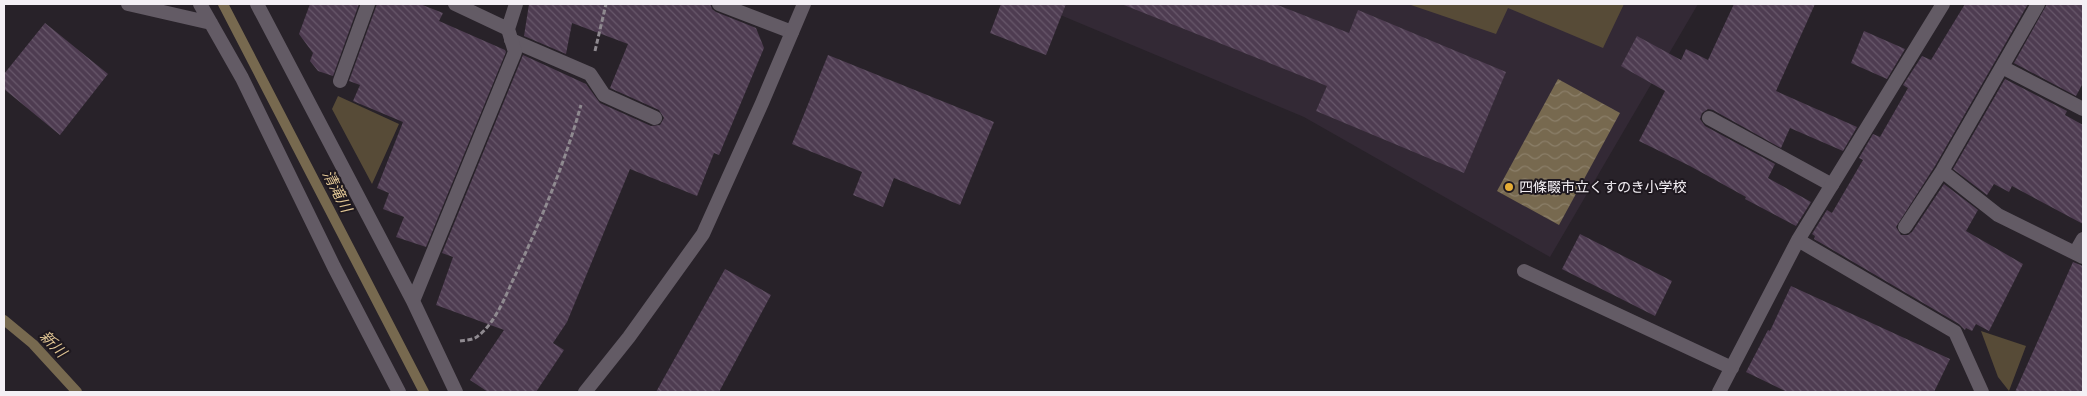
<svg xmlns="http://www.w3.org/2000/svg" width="2087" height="396" viewBox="0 0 2087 396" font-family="Montserrat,'Noto Sans JP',sans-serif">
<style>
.built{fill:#332935}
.park{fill:#574b37}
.water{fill:url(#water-waves)}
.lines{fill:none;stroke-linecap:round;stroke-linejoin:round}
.stream{stroke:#77694f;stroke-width:10}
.building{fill:url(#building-back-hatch)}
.path{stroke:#8f8a90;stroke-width:3;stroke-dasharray:5 2.5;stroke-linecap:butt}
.service{stroke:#635b65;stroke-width:14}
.minor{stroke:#635b65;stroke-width:14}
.tertiary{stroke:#635b65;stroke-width:14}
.poi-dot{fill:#e5ad35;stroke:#1e181f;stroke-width:2}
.labels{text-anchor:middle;stroke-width:4;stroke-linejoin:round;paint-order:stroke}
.poi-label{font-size:14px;fill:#f4f0f5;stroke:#1e181f;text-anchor:start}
.water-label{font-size:15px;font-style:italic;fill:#e0c594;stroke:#1e181f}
</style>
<defs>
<pattern id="water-waves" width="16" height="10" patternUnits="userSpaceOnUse" patternTransform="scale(1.25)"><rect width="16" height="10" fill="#77694f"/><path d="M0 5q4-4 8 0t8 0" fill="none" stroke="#8b7f69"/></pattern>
<pattern id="building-back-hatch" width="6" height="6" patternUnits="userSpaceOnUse" patternTransform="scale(1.25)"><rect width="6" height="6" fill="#4e3c51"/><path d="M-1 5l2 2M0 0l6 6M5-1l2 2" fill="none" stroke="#68586b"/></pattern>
</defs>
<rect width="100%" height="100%" fill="#282229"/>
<path class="built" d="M1034 4H1698L1550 257 1304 117Z"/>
<path class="park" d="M1408 4H1624L1603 48 1508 8 1496 34Z
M338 96 399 124 372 184 332 109Z
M1981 331 2026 346 2009 391 1998 377Z"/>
<path class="water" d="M1558 79 1620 113 1559 225 1497 191Z"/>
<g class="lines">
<path class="stream" d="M223 4 424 392
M4 320 33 344 77 392"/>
</g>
<path class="building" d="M310 4H359L333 76 318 71 310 61 313 53 299 34Z
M377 4H420L443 13 439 21 505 50 506 52 426 247 396 237 404 217 383 209 389 193 377 188 403 122 353 101 360 85 349 81Z
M529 4H710L712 9 716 12 756 28 764 48 719 155 714 153 697 196 630 169 567 322 553 343 564 350 536 392H488L470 380 504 330 436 305 453 257 442 253 523 55 586 84 600 103 651 126 660 125 664 118 659 110 610 88 628 44 572 23 566 54 524 36Z
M1001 4H1066L1046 55 990 33Z
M1124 4H1275L1349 33 1358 10 1506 72 1464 173 1316 111 1327 86 1124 5Z
M1734 4H1815L1776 91 1857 127 1843 151 1790 128 1781 148 1713 110 1708 109 1702 113 1700 119 1705 126 1775 164 1768 178 1811 202 1796 226 1745 199 1746 197 1690 166 1639 141 1665 91 1621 66 1637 36 1681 60 1686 49 1708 60Z
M1965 4H2028L1935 166 1896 227 1901 235H1908L1912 232 1944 184 1978 210 1966 231 2023 264 1989 331 1976 324 1972 331 1966 328 1965 330 1959 324 1814 239 1815 236 1812 234 1827 210 1832 213 1863 160 1859 158 1873 134 1880 137 1908 88 1903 85 1922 56 1931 60Z
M2047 4H2083V83L2076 96 2014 63Z
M45 23 108 74 60 135 4 89V74Z
M1864 31 1905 49 1887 79 1851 63Z
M828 55 994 122 960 205 894 178 883 207 853 195 862 172 792 144Z
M2005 79 2067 111 2065 115 2083 125V224L2012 186 2009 192 1994 184 1987 195 1953 169Z
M1580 234 1672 281 1655 316 1562 269Z
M2073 262 2083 266V392H2015Z
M725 269 771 295 719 392H656Z
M1791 286 1950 359 1934 392H1787L1746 372 1768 330 1770 331Z"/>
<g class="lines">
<path class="path" d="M595 51 606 4
M460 341C466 340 474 340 478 336 494 324 504 300 512 282 539 225 564 166 581 105"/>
<path class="service" d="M719 4 792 32
M511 40 590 74 604 95 655 118
M1709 118 1832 185"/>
<path class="minor" d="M128 4 211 23
M200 4 242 78 334 267 399 392
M257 4 413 301 456 392
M455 4 508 29
M2002 67 2083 109
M340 81 368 4
M1942 171 1998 215 2083 257
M1905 227 1942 171 2038 4
M1798 240 1955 332 1982 392
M2075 253 2083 239
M1524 271 1732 368
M413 301 515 52 508 29 516 4
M1719 392 1798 240 1943 4"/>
<path class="tertiary" d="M585 392 629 337 703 234 762 103 804 4"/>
</g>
<circle class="poi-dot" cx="1509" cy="187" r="5"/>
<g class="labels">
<g class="poi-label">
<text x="1519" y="192">四條畷市立くすのき小学校</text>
</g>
<g class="water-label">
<text transform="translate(337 191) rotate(63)" y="5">清滝川</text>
<text transform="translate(53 344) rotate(46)" y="5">新川</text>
</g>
</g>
<rect width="2087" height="396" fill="none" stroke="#f4f0f5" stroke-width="10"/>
</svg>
